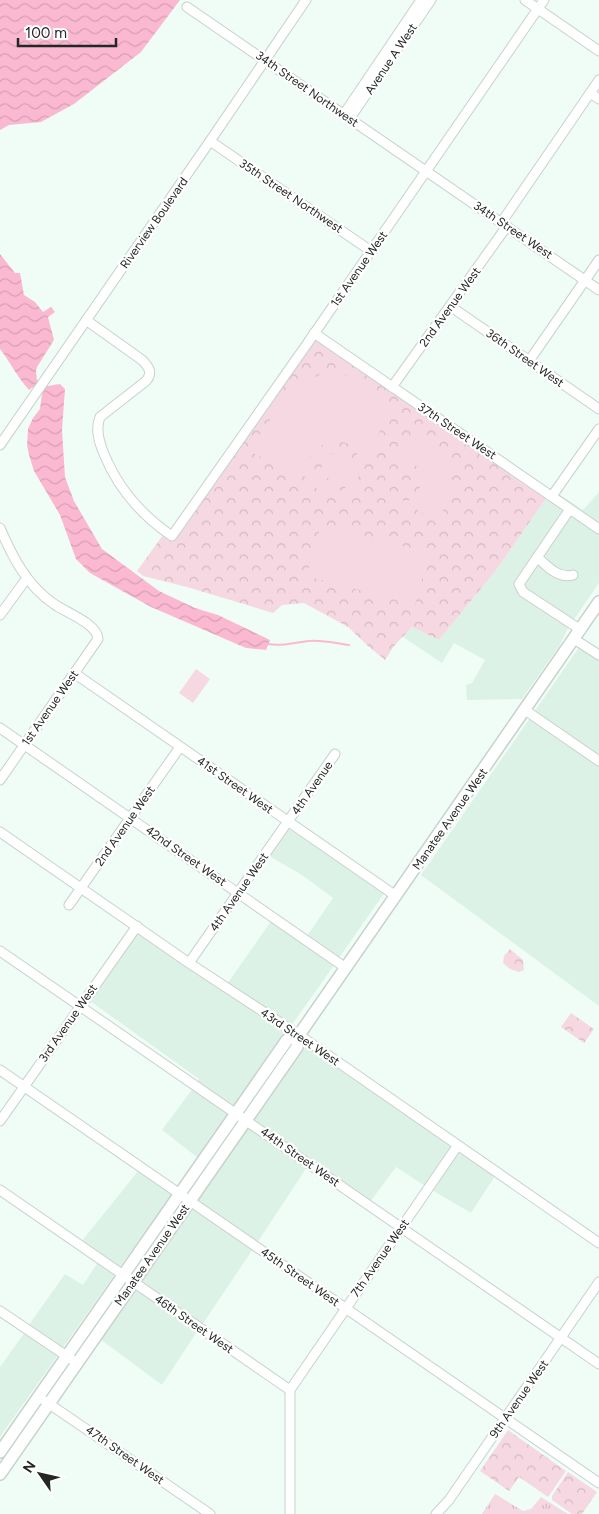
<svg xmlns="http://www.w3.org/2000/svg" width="599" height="1514" viewBox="0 0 599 1514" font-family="Figtree,sans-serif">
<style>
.built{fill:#dcf2e7}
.grass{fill:url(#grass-tufts)}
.park{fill:url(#park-crowns)}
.pitch{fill:#f6d8e2;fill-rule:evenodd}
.water{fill:url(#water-waves)}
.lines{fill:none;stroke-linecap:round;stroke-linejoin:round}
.stream{stroke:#fbb9d1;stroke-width:2}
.minor-casing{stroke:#c6d3cc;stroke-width:11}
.major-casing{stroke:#c6d3cc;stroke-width:14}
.minor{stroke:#fff;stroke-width:9}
.major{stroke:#fff;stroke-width:11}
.labels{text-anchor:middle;stroke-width:4.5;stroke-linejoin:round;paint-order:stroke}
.street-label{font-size:12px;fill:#232725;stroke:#fff}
</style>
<defs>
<pattern id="grass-tufts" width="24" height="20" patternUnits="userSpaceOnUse" patternTransform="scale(1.25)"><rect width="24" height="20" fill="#f6d8e2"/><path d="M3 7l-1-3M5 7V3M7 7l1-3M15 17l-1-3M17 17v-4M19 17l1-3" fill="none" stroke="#d3b9c2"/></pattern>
<pattern id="park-crowns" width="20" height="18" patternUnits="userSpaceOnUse" patternTransform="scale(1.25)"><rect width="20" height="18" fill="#f6d8e2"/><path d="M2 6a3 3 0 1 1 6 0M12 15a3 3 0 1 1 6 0" fill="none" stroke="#d3b9c2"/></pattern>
<pattern id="water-waves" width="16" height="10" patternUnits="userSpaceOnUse" patternTransform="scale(1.25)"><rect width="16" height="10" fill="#fbb9d1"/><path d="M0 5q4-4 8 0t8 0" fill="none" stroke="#d79fb3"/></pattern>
</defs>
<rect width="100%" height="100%" fill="#f0fdf6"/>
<path class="built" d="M599 492V525L557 496 559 494 583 510Z
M547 497 565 509 515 587 521 595 569 626 560 645 522 699 467 700 466 685 472 683 485 660 454 643 442 663 403 637 412 627 439 640 497 569Z
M572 514 599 533V583L573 621 525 589 523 586 538 563 559 578 567 580 577 577 575 571 566 573 561 572 542 557Z
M580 646 599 659V757L534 712Z
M530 718 599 765V1006L421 875Z
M289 826 385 892 339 958 307 936 333 898 302 875 269 856Z
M272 920 335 964 291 1026 227 984Z
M138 931 287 1032 233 1107 197 1082 199 1079 90 1001Z
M304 1043 453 1146 425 1186 396 1167 370 1202 251 1119Z
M193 1088 229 1113 198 1158 162 1130Z
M247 1125 307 1167 257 1243 195 1200Z
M459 1150 495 1176 471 1213 432 1190Z
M139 1170 173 1193 119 1268 81 1242Z
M191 1206 253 1249 202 1325 139 1282Z
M98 1262 115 1274 62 1349 28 1326 65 1274 83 1285Z
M135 1287 198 1330 162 1385 100 1339Z
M25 1332 58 1355 0 1437V1367Z"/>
<path class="grass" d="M495 1494 523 1511 531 1509 541 1497 568 1514H482Z"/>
<path class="park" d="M316 338 547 497 497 569 439 640 412 627 394 646 385 660 368 646 348 627 304 603 282 605 273 613 187 587 143 576 137 571 163 535 173 541Z
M510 949 523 960 524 970 519 972 510 969 503 963 504 956Z
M571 1013 594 1029 584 1043 561 1027Z
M508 1430 566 1471 548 1497 519 1477 509 1491 480 1471Z
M568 1472 597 1492 582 1514H572L552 1500V1496Z"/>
<path class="pitch" d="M335 368 391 407 351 492 336 498 314 487 306 477 248 451 293 387ZM334 441 347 443 358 452 344 482 346 485 345 488 341 491 338 489 337 485 307 471C307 454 318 444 334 441Z
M416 428C455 450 459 488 436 523L410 505 401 502 389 494 384 472C395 457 406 444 416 428ZM397 457 404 462 417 466C431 486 416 488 407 503L390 493 386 472Z
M331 453 349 461 350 465 343 482 338 483 321 475 320 471 328 454Z
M321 524 429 553 415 605 307 576Z
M196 669 210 679 193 703 179 693Z"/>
<path class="water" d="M0 0H180L141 52 74 104 41 122 9 125 0 130Z
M0 254 15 273H20L24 295 35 302 43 312 51 307 55 312 48 317 54 340 37 367 36 371 37 380 48 386 60 384 65 389 62 430 65 477 74 501 102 549 159 591 195 608 218 615 270 640 266 650 246 648 151 607 90 573 76 559 60 515 34 471 29 455 27 445 28 429 33 418 40 409 42 393 33 387 29 390C17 377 11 363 0 349Z"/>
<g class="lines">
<path class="stream" d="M268 644C282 647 295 642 309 641 323 640 335 643 349 645"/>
<defs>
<path id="minor" d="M525 0 599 51
M187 7 599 290
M590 93 599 99
M344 114 421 0
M350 118 431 0
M210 141 371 251
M501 223 599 80
M450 306 599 409
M86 320 142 360C149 367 153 373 146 381L100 417C95 429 99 442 104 454 118 488 141 515 172 536L307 344 544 0
M314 333 599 529
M529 361 599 260
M392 387 507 226
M0 445 210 141 306 0
M552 496 599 429
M570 509 519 584 523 592 581 630
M0 528C12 556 27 586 54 604 65 612 98 624 98 639L0 780
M537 557C547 566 558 579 573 575
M0 615 27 578
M574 639 599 655
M74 673 396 896
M525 710 599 761
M0 728 346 968
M0 832 189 963 299 1035 599 1243
M69 905 180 747
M0 951 599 1364
M189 963 335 754
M0 1070 599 1483
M0 1121 137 926
M0 1190 290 1390
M0 1311 77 1363
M45 1401 210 1514
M290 1514V1390L458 1145
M436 1514 449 1500 599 1282"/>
<path id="major" d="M0 1452 287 1040 299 1035
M0 1474 297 1047 299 1035 599 602"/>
</defs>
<use href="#minor" class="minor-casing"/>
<use href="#major" class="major-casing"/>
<use href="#minor" class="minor"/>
<use href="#major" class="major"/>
</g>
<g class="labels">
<g class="street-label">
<text transform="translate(391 59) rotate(-56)" y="4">Avenue A West</text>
<text transform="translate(307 89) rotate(35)" y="4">34th Street Northwest</text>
<text transform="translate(291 196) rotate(34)" y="4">35th Street Northwest</text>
<text transform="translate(154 223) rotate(-55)" y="4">Riverview Boulevard</text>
<text transform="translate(513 230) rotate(34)" y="4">34th Street West</text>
<text transform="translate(359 269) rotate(-55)" y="4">1st Avenue West</text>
<text transform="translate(450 307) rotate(-54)" y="4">2nd Avenue West</text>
<text transform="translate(525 358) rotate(35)" y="4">36th Street West</text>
<text transform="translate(457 431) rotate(34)" y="4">37th Street West</text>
<text transform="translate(50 708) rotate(-55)" y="4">1st Avenue West</text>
<text transform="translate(235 785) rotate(35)" y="4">41st Street West</text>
<text transform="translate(312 788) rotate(-55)" y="4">4th Avenue</text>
<text transform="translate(450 819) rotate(-55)" y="4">Manatee Avenue West</text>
<text transform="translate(125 826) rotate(-55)" y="4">2nd Avenue West</text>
<text transform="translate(186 856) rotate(35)" y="4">42nd Street West</text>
<text transform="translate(239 892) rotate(-55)" y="4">4th Avenue West</text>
<text transform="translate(68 1023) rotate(-55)" y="4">3rd Avenue West</text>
<text transform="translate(300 1037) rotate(34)" y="4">43rd Street West</text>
<text transform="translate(300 1157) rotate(35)" y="4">44th Street West</text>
<text transform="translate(152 1255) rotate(-55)" y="4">Manatee Avenue West</text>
<text transform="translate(380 1258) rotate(-55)" y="4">7th Avenue West</text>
<text transform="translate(300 1277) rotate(35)" y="4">45th Street West</text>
<text transform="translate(194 1324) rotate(35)" y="4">46th Street West</text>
<text transform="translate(519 1399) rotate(-55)" y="4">9th Avenue West</text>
<text transform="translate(125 1455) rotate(35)" y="4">47th Street West</text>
</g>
</g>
<g transform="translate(40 1474) rotate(304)" stroke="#ffffff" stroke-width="4" paint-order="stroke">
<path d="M0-4L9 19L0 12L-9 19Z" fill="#232725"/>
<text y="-8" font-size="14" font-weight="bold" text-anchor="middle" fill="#232725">N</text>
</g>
<path d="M18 38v8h98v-8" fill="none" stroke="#232725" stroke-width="2.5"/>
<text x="25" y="38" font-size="15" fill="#232725" stroke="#ffffff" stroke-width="4" paint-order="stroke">100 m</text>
</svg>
